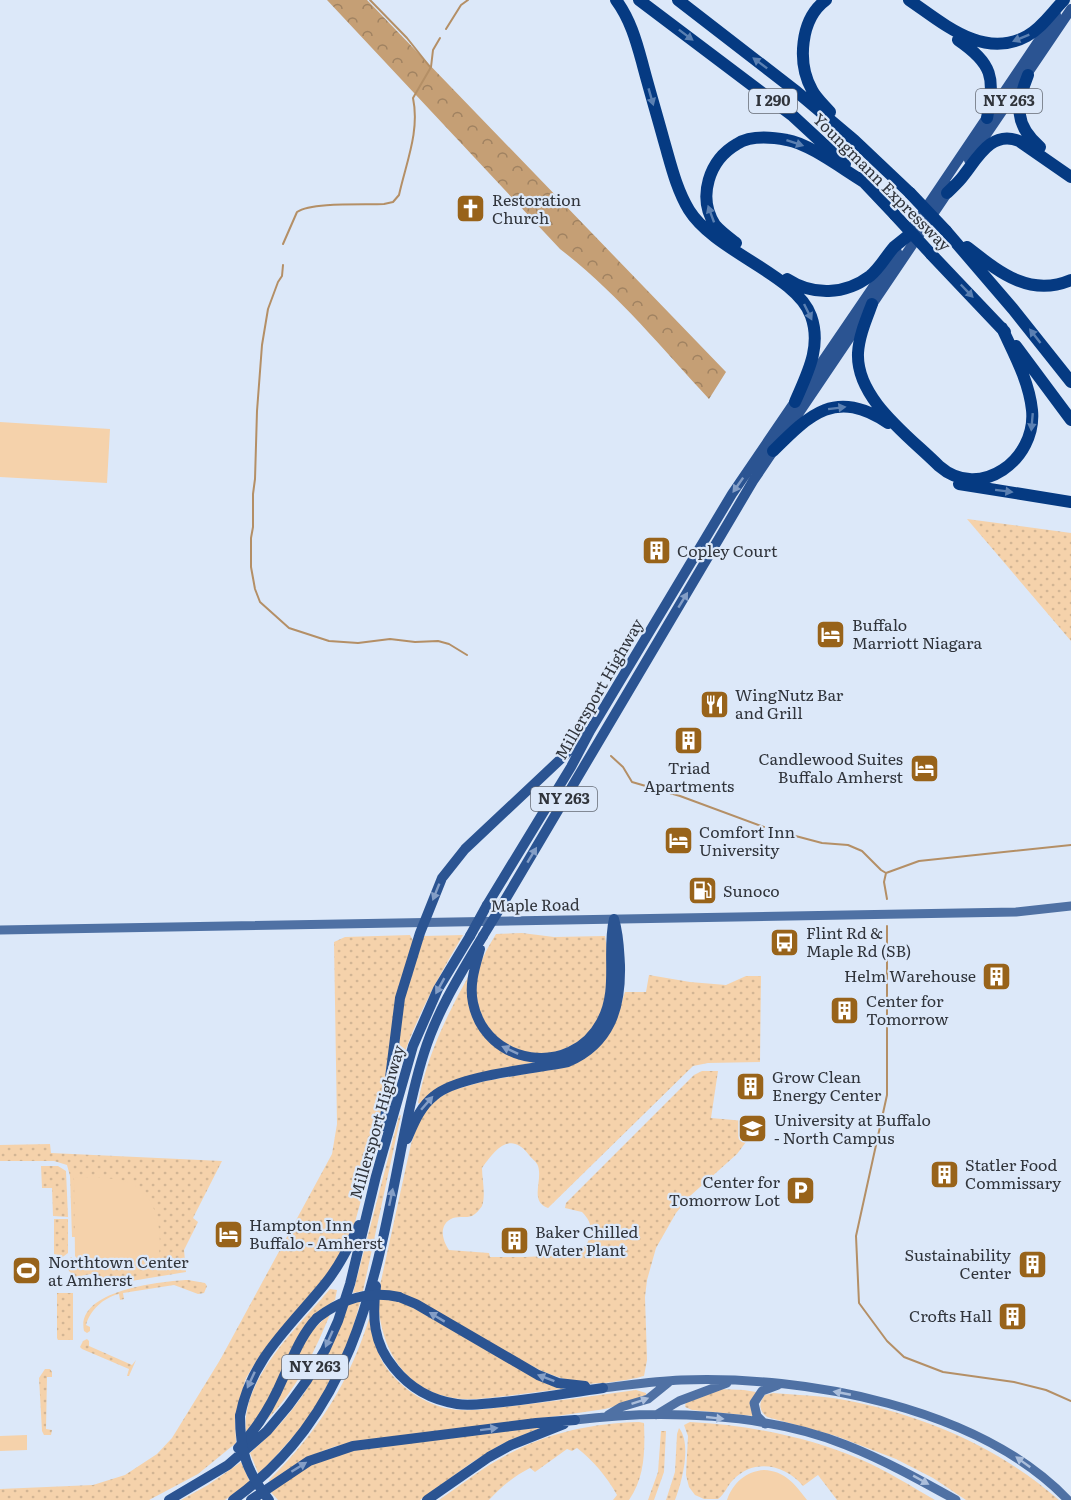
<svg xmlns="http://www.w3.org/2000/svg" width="1071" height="1500" viewBox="0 0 1071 1500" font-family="Literata,serif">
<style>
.grass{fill:url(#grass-dots)}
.forest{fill:url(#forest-crowns)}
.green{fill:#f5d2ab}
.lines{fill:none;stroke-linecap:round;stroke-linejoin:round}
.stream{stroke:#b48f66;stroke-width:2}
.secondary{stroke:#4f71a4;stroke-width:9}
.primary{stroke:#2b5492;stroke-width:10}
.motorway{stroke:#053a82;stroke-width:12}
.primary-bridge{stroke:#2b5492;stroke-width:10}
.motorway-bridge{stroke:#053a82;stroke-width:12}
.oneway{fill:#5b80b2}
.oneway2{fill:#849ec6}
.oneway3{fill:#abbedb}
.labels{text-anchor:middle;stroke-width:4.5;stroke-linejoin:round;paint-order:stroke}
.shield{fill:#dce8f9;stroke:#646a74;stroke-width:1.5}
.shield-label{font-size:15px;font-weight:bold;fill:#30343b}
.street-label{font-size:16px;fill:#30343b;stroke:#dce8f9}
.poi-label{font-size:16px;fill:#30343b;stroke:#dce8f9;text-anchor:start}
</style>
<defs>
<pattern id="grass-dots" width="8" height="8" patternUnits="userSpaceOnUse" patternTransform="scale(1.5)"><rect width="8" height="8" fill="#f5d2ab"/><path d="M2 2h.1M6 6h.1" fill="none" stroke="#d2b594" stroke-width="1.8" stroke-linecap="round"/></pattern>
<pattern id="forest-crowns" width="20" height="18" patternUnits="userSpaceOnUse" patternTransform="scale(1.5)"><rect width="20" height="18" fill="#c59f75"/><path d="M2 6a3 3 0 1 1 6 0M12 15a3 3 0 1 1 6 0" fill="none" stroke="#a08261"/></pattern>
</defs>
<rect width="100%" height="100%" fill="#dce8f9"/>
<path class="grass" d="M967 519 1071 533V641Z
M522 933 554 937 605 936C609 958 611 989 603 1009 601 1015 597 1020 594 1025 591 1029 589 1034 586 1037 583 1041 575 1043 570 1046 526 1070 474 1036 476 985 476 967 487 949 496 934Z
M410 935 414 942 382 1117 371 1164 352 1233 341 1257 259 1357 246 1378 235 1417 236 1443 198 1474 149 1500H0V1489L93 1485 125 1475 157 1454 172 1438 220 1360 332 1154 337 1124 334 942 345 937Z
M463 935C436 981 410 1028 396 1080H394L404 996 424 936Z
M649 975 690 982 726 985 746 976H761L760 1062 708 1063 693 1066 548 1208C529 1201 543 1181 538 1166 537 1162 531 1158 529 1155 510 1130 495 1150 482 1168 482 1179 486 1195 482 1206 480 1209 476 1214 472 1216 466 1218 459 1216 453 1218 438 1224 442 1240 449 1250L489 1253 490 1257C510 1257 572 1259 586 1245 587 1244 589 1239 590 1237 593 1227 589 1219 582 1212L565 1208 566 1203 694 1075 702 1071H718L711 1118 756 1122 749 1138 737 1154 690 1196 676 1213 656 1248 647 1280 645 1297 647 1360 644 1376C632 1380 589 1386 578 1383 566 1379 553 1376 542 1371L379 1290 411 1144 419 1121 433 1102 450 1091 485 1081 560 1068 615 1023 625 992H646Z
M468 977 476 1023 536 1062 491 1072 421 1104 418 1103C426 1058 446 1017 468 977Z
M401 1115 363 1291 353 1293 399 1116Z
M50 1144 51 1153 222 1161 193 1218 198 1222 184 1250 186 1272 119 1283 91 1274 75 1277 69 1271 67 1265 71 1257 83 1266 102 1267 103 1262 78 1237H72L70 1176 67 1165 54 1161H0V1145Z
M41 1166H58L66 1171 68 1217 53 1216 52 1188H42Z
M54 1219H68V1253L60 1259 58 1255 54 1254Z
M188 1280 205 1283 207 1286 204 1293 198 1294 174 1285 123 1293 124 1299 120 1300 119 1294C103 1298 90 1310 86 1325L90 1327V1331L87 1333 84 1331C75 1290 162 1281 188 1280Z
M330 1289 337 1290 335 1300 313 1316 263 1411 246 1433C240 1379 299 1326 330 1289Z
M57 1293H73V1340H58L57 1338Z
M378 1298 400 1301 563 1387V1389C534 1392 505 1397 476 1399 413 1402 380 1357 378 1298Z
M361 1299 350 1339 313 1414 259 1475 250 1453C272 1434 293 1412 308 1387 324 1360 335 1331 349 1303Z
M331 1312C315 1351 297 1389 267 1420L306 1337Z
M369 1319H371C374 1332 376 1347 381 1359 393 1382 420 1402 445 1408 468 1413 491 1408 513 1406 554 1401 595 1396 636 1390L646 1393V1397L605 1409 557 1416 336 1446C311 1455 291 1467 270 1482L269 1480C317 1433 349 1383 369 1319Z
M87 1339 89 1341V1346L132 1365 136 1360 129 1376H127L129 1369 82 1349 80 1347 83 1341Z
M45 1369H50L52 1372V1377H47L46 1429 52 1430 51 1435H44L42 1431 39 1378Z
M718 1389 744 1390 756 1392 753 1416 692 1410 685 1407 686 1401Z
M773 1393C800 1395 828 1396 855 1402 930 1418 1002 1450 1059 1500H966L933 1478 896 1459 836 1436 767 1417C759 1411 758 1403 765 1395Z
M639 1422 644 1423C645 1451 645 1477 629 1500H613L617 1495C607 1477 593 1460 577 1448L572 1451 567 1449 535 1472 530 1468C514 1476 501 1487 489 1500H439C461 1485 482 1468 505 1456 546 1433 593 1423 639 1422Z
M690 1422C748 1425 809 1437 862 1460 887 1471 911 1486 935 1500H837L818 1475 803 1486C785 1464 753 1458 733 1480 727 1486 725 1494 718 1499H704L695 1495 689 1487 686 1475 688 1436 684 1425Z
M540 1426V1428L500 1445 471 1463 420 1500H278L269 1490 315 1462 349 1451Z
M679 1428C692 1444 682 1482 675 1500H666L675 1472 677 1434Z
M661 1431H666L664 1472 654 1500H648L658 1472Z
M241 1462 250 1482 225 1500H181L208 1485Z"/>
<path class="forest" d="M327 0H367L726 372 709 399C661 347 616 292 560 249Z"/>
<path class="green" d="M0 422 110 429 107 483 0 477Z
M74 1177C89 1178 106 1177 121 1180 160 1189 164 1236 157 1267L80 1262 75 1256Z
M27 1435V1450L0 1451V1436Z
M764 1470C785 1471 795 1484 807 1500H727C733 1483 746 1471 764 1470Z"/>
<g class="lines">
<path class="stream" d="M370 0 407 38 430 67
M446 29 461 5 468 0
M283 244 297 212C312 202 364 205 384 204L393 202 399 195C406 163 420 131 413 98L431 67 433 50 440 38
M283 265 282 276 278 282 268 309 262 345 257 411 255 479 253 494V527L251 538V567L255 589 260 602 289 628 329 641 358 643 390 639 415 642 438 641 449 644 467 655
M611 756 623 767 632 782 680 796 764 827
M788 834 822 843 848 845 862 851 881 870 886 873
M887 899 884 882 886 873 919 861 1071 845
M887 926V1095L856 1236 859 1303 887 1341 904 1357 943 1372 1014 1382 1046 1390 1071 1401"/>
<path class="secondary" d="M0 930 1016 912 1071 906
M603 1388C629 1385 655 1381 681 1380 805 1375 979 1407 1068 1500
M608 1415 621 1407 648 1399 669 1382
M656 1415 679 1401 727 1383
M575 1420C659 1409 767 1413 846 1445 884 1460 920 1480 956 1500
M765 1424 757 1416 754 1403 762 1391 778 1385"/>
<path class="primary" d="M969 160 1071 9
M907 236 1056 15
M487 905 571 767 590 731 732 494 897 252
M502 905 753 481 952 186
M480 949C475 967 469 984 473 1003 486 1066 571 1078 601 1022 619 990 606 953 614 919
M384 1126 400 998 420 933 442 878 465 849 565 755 585 732
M407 1139C414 1123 420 1107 434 1096 458 1075 534 1069 568 1062 610 1044 621 1008 620 965 619 949 619 935 614 919
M376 1286C372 1317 373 1343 394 1368 410 1388 431 1400 457 1404 468 1406 482 1404 493 1403 530 1400 567 1393 603 1388
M399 1297 416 1304 538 1375 558 1383 585 1386
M240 1416C251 1359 289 1328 324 1285 339 1267 349 1246 359 1225
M238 1448C259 1427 273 1402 284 1376 294 1355 301 1335 317 1318
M169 1500 228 1465 267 1431 288 1406 307 1380 325 1350 338 1321 350 1284 376 1176 413 1046 438 989 470 936
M233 1500C351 1415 374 1289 400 1155 407 1120 413 1087 424 1053 437 1011 461 973 483 936
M251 1500 309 1461 353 1446 536 1423 575 1420
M427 1500 489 1457 511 1445 564 1424"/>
<path class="motorway" d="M616 0C630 19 636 40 642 62 649 89 657 115 664 141 671 165 676 188 689 210 715 252 797 275 811 316 822 347 807 374 795 402
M639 0 793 116 845 164
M678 0 797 92 854 140 910 193
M826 0C800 19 797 63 812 90 816 98 824 105 830 112
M909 0C943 23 983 60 1027 36 1042 28 1052 12 1064 0
M958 40C993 64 995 77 987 118
M1028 75C1016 105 1014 125 1040 147
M860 178 895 215
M947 193C953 187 959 182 964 175 978 157 992 130 1019 141L1071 177
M946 231 1013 309 1071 382
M736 243C728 237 721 232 715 225 697 197 709 160 737 144 751 135 771 137 787 140 808 143 844 170 864 182
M967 247C998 271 1029 298 1071 280
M931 254 1005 332
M787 279C813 296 845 295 870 276 880 268 886 256 894 247 899 243 904 239 909 235
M872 304C866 320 859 336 858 353 856 399 909 436 939 466 980 502 1037 459 1032 410 1029 381 1014 354 1002 328
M1016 346 1071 420
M773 451C810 414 836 388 888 423
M959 484 1071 502"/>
<path class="primary-bridge" d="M470 936 487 905
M483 936 502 905
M317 1318C342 1299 368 1290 399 1297
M240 1416C240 1452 247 1472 269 1500"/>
<path class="motorway-bridge" d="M910 193 946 231
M895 215 931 254"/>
</g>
<defs><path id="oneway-solid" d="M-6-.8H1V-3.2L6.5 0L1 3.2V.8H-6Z" transform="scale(1.5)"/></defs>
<g class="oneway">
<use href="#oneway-solid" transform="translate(686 35) rotate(37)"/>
<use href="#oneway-solid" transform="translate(1021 38) rotate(158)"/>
<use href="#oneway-solid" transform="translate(760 63) rotate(-143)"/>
<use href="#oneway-solid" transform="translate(651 97) rotate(74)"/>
<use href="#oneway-solid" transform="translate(795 143) rotate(18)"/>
<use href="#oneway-solid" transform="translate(711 214) rotate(-110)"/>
<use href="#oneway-solid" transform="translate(967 291) rotate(46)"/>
<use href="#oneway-solid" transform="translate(808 312) rotate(64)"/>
<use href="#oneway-solid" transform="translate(1035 336) rotate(-128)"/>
<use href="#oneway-solid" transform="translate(837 408) rotate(-7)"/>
<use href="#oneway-solid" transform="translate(1032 422) rotate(95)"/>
<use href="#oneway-solid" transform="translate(1004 491) rotate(7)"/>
</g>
<g class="oneway2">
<use href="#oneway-solid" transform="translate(738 485) rotate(125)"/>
<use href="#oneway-solid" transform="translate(683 600) rotate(-59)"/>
<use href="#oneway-solid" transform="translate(532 855) rotate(-59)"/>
<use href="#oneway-solid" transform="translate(436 892) rotate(112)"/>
<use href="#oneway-solid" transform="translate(440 986) rotate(119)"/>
<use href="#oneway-solid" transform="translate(510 1050) rotate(-155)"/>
<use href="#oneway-solid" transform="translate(427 1103) rotate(-49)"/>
<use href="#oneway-solid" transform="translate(391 1197) rotate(-78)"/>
<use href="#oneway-solid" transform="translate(437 1317) rotate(-149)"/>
<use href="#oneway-solid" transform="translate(329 1339) rotate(114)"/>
<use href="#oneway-solid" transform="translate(546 1378) rotate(-159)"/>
<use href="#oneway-solid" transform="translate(251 1380) rotate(115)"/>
<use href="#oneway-solid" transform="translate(489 1429) rotate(-7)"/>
<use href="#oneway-solid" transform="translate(299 1467) rotate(-32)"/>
</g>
<g class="oneway3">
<use href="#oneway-solid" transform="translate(842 1393) rotate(-169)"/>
<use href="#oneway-solid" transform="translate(640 1401) rotate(-19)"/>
<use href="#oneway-solid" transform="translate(715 1418) rotate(6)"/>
<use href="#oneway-solid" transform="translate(1023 1462) rotate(-144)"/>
<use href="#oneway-solid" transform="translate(921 1480) rotate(29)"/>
</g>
<defs>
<symbol id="church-square" viewBox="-11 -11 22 22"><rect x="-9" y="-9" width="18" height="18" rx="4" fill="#98631a" stroke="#dce8f9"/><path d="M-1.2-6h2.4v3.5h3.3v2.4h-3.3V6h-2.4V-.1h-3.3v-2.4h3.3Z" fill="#fff"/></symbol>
<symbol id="building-square" viewBox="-11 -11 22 22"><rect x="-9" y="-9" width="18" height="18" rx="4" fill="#98631a" stroke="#dce8f9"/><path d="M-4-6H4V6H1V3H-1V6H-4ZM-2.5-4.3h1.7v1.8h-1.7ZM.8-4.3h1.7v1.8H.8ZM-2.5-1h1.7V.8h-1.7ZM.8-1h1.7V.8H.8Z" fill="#fff"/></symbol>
<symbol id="hotel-square" viewBox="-11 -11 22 22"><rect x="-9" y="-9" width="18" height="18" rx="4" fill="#98631a" stroke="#dce8f9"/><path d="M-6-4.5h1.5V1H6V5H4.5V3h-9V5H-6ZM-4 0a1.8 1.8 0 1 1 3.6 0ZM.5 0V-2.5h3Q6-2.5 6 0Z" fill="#fff"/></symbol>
<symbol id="restaurant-square" viewBox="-11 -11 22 22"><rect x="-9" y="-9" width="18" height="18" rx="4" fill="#98631a" stroke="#dce8f9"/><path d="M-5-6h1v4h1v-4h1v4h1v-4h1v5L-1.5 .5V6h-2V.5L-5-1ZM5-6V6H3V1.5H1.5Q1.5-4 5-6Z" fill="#fff"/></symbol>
<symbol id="fuel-square" viewBox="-11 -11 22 22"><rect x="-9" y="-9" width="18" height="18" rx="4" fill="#98631a" stroke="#dce8f9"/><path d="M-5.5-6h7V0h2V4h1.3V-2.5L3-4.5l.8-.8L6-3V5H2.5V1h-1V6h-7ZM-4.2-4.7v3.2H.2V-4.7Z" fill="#fff"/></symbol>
<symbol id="bus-square" viewBox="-11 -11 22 22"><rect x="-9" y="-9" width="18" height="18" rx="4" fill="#98631a" stroke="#dce8f9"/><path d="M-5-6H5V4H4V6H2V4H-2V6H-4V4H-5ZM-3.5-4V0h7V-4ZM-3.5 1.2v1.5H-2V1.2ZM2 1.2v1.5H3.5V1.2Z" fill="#fff"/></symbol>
<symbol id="university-square" viewBox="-11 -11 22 22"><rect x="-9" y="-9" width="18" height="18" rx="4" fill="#98631a" stroke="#dce8f9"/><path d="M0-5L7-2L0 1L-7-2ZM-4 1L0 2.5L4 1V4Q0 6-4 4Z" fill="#fff"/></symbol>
<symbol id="parking-square" viewBox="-11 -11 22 22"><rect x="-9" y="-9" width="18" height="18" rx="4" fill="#98631a" stroke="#dce8f9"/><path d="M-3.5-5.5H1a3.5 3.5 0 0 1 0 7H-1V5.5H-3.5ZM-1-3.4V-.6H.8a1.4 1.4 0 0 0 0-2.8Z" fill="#fff"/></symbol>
<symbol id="stadium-square" viewBox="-11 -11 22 22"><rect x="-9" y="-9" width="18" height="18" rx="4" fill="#98631a" stroke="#dce8f9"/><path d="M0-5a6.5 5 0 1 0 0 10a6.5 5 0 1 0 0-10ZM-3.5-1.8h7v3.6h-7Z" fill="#fff"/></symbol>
</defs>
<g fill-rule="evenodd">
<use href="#church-square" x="454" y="192" width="33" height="33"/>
<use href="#building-square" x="640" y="534" width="33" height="33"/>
<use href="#hotel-square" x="814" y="618" width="33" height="33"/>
<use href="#restaurant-square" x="698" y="688" width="33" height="33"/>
<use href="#building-square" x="672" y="724" width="33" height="33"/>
<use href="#hotel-square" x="908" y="752" width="33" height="33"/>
<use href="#hotel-square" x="662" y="824" width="33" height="33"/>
<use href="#fuel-square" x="686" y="874" width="33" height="33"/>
<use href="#bus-square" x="768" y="926" width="33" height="33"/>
<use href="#building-square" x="980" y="960" width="33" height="33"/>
<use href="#building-square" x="828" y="994" width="33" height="33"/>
<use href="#building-square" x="734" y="1070" width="33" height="33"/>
<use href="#university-square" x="736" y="1112" width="33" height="33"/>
<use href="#building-square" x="928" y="1158" width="33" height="33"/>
<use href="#parking-square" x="784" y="1174" width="33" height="33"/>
<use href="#hotel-square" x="212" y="1218" width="33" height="33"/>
<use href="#building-square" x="498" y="1224" width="33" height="33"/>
<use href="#building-square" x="1016" y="1248" width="33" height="33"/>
<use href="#stadium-square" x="10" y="1254" width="33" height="33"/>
<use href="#building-square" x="996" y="1300" width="33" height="33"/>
</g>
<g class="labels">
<g class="shield">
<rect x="749" y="89" width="48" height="24" rx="4.5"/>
<rect x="976" y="89" width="66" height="24" rx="4.5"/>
<rect x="531" y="787" width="66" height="24" rx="4.5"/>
<rect x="282" y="1355" width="66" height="24" rx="4.5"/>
</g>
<g class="shield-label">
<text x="773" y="106">I 290</text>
<text x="1009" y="106">NY 263</text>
<text x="564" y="804">NY 263</text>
<text x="315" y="1372">NY 263</text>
</g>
<g class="street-label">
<text transform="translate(882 182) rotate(45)" y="6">Youngmann Expressway</text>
<text transform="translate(599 689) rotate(-60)" y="6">Millersport Highway</text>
<text transform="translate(535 905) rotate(-1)" y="6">Maple Road</text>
<text transform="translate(377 1122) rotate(-74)" y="6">Millersport Highway</text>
</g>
<g class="poi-label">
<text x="492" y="206">Restoration<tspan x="492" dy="18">Church</tspan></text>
<text x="677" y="557">Copley Court</text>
<text x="852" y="631">Buffalo<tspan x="852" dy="18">Marriott Niagara</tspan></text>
<text x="735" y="701">WingNutz Bar<tspan x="735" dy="18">and Grill</tspan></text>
<text x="903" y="765" text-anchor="end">Candlewood Suites<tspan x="903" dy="18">Buffalo Amherst</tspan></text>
<text x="689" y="774" text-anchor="middle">Triad<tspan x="689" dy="18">Apartments</tspan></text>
<text x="699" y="838">Comfort Inn<tspan x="699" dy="18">University</tspan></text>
<text x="723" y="897">Sunoco</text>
<text x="806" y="939">Flint Rd &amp;<tspan x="806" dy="18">Maple Rd (SB)</tspan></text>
<text x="976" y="982" text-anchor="end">Helm Warehouse</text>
<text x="866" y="1007">Center for<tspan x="866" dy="18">Tomorrow</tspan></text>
<text x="772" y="1083">Grow Clean<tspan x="772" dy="18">Energy Center</tspan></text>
<text x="774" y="1126">University at Buffalo<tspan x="774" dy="18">- North Campus</tspan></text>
<text x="965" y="1171">Statler Food<tspan x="965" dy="18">Commissary</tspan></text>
<text x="780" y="1188" text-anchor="end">Center for<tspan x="780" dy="18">Tomorrow Lot</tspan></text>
<text x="249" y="1231">Hampton Inn<tspan x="249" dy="18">Buffalo - Amherst</tspan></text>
<text x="535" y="1238">Baker Chilled<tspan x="535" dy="18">Water Plant</tspan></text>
<text x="1011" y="1261" text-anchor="end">Sustainability<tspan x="1011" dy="18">Center</tspan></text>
<text x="48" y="1268">Northtown Center<tspan x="48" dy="18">at Amherst</tspan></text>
<text x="992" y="1322" text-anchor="end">Crofts Hall</text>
</g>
</g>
</svg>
